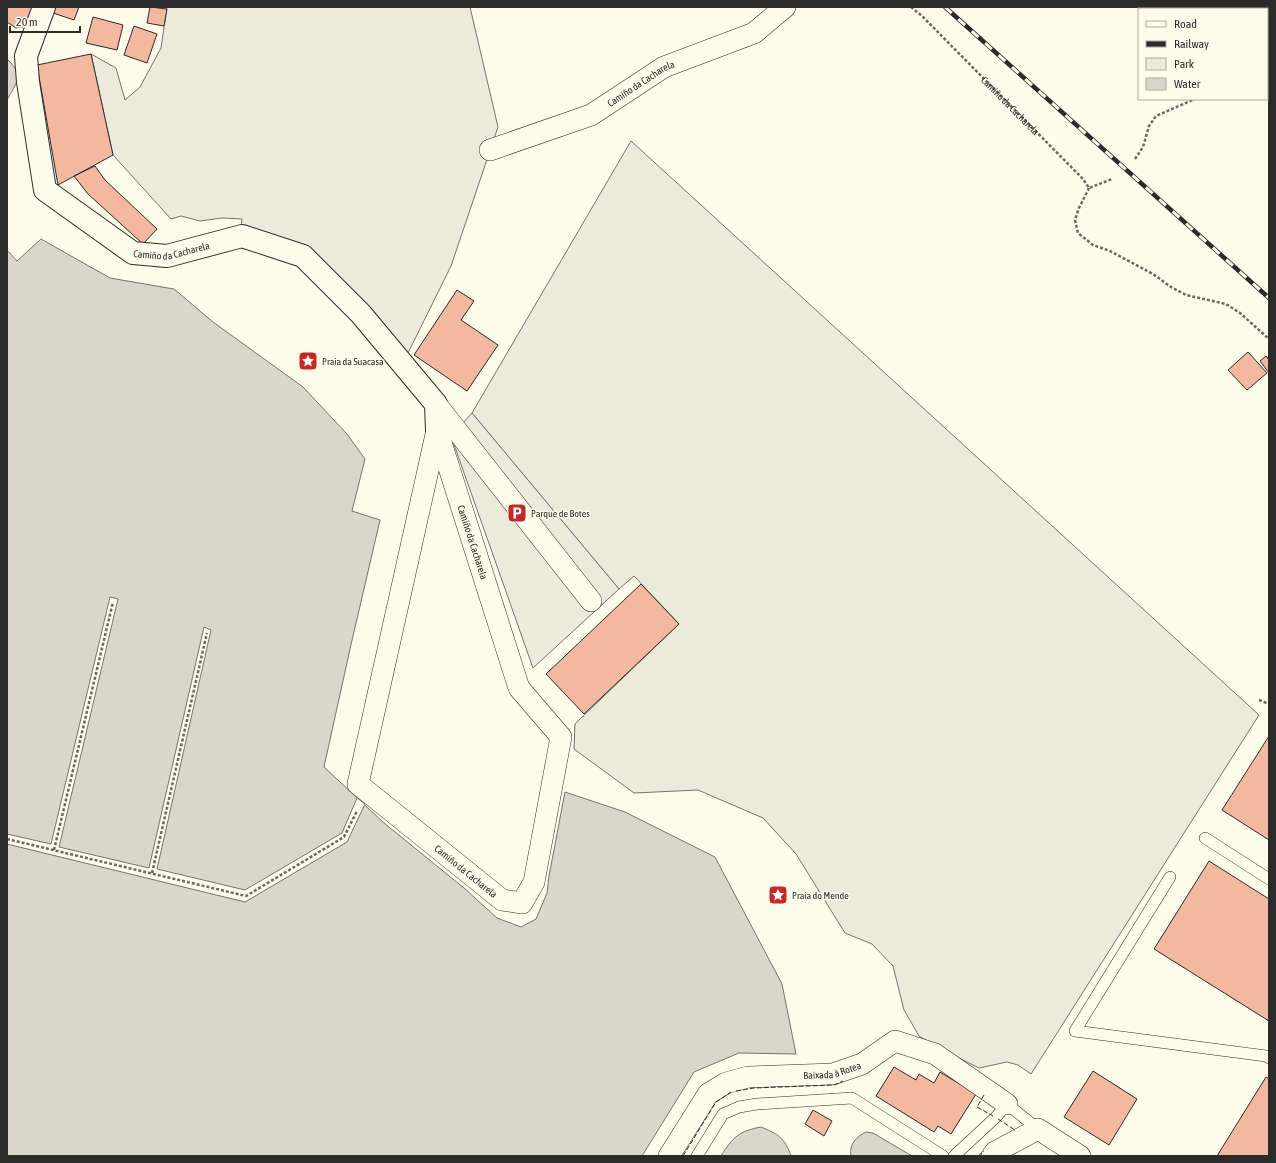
<svg xmlns="http://www.w3.org/2000/svg" width="1276" height="1163" viewBox="0 0 1276 1163" font-family="'Asap Condensed',sans-serif">
<style>
.green{fill:#ecebdb;stroke:#74746e}
.parking{fill:#eceadb;stroke:#74746e}
.water{fill:#d8d7c9;stroke:#74746e}
.pier{fill:#fdfbea;stroke:#74746e}
.building{fill:#f2b8a0;stroke:#2b2b2b}
.lines{fill:none;stroke-linecap:round;stroke-linejoin:round}
.lane-casing{stroke:#2b2b2b;stroke-width:12}
.street-casing{stroke:#2b2b2b;stroke-width:22}
.secondary-casing{stroke:#2b2b2b;stroke-width:24}
.path{stroke:#6a6964;stroke-width:2.5;stroke-dasharray:3 2;stroke-linecap:butt}
.lane{stroke:#fdfbea;stroke-width:11}
.street{stroke:#fdfbea;stroke-width:21}
.secondary{stroke:#fdfbea;stroke-width:22}
.rail-casing{stroke:#2b2b2b;stroke-width:4.5}
.rail{stroke:#fdfbea;stroke-width:3;stroke-dasharray:9;stroke-linecap:butt}
.fence{stroke:#2b2b2b;stroke-width:1;stroke-dasharray:5 2;stroke-linecap:butt}
.labels{text-anchor:middle;stroke-width:3;stroke-linejoin:round;paint-order:stroke}
.street-label{font-size:10px;fill:#2b2b2b;stroke:#fdfbea}
.poi-label{font-size:10px;fill:#2b2b2b;stroke:#fdfbea;text-anchor:start}
</style>
<rect width="100%" height="100%" fill="#fdfbea"/>
<path class="green" d="M167 7H470L498 127 451 266 408 353 367 306 241 228 242 219 222 218 200 221 181 216 171 219 113 155 91 54 116 68 125 100 140 87 161 48Z
M631 141 1259 715 1031 1074 1018 1065 1007 1062 979 1068 941 1049 919 1036 904 1010 893 966 872 944 845 933 796 854 763 818 698 790 634 793 574 749 575 724 679 624 634 576 619 589 472 413Z"/>
<path class="parking" d="M472 413 619 589 533 668 451 436Z"/>
<path class="water" d="M7 59C24 75 17 82 7 100Z
M41 239 110 278 174 289 213 322 303 387 347 434 365 459 352 511 380 520 350 649 324 767 384 823 464 888 497 918 521 927 536 919 547 893 549 876 565 792 625 812 715 857 782 984 796 1054 739 1053 694 1072 642 1156H7V250L17 261Z
M761 1127C778 1134 785 1138 791 1156H721C733 1137 739 1131 761 1127Z
M866 1132 873 1133 912 1156H851C849 1144 856 1137 866 1132Z"/>
<path class="pier" d="M110 597 118 599 59 847 149 868 204 627 211 630 157 869 245 890 342 833 357 798 365 804 347 842 245 902 7 844V834L51 844Z"/>
<path class="building" d="M7 7H37L31 25 16 28 7 22Z
M55 7H79L74 20 53 13Z
M150 7 167 9 164 26 147 23Z
M93 17 123 25 117 50 86 43Z
M134 26 157 34 147 63 124 55Z
M91 54 113 155 58 185 37 65Z
M95 166 105 180 157 229 143 244 88 194 74 176Z
M457 290 474 301 461 320 498 345 467 391 414 355Z
M1248 352 1267 373 1247 390 1228 370Z
M1266 356 1269 360V373L1260 361Z
M641 584 679 624 584 714 546 674Z
M1269 736V840L1222 810Z
M1209 861 1269 899V1021L1154 949Z
M894 1067 916 1080 919 1074 934 1083 940 1072 976 1094 951 1134 938 1126 934 1132 876 1096Z
M1093 1071 1137 1099 1109 1145 1064 1117Z
M1266 1077 1269 1079V1156H1217Z
M813 1110 832 1121 824 1136 805 1124Z"/>
<g class="lines">
<defs>
<path id="lane" d="M1205 838 1269 879
M1170 877 1075 1031 1266 1056 1269 1058
M697 1156 723 1114 739 1107 757 1104 852 1098 943 1156
M954 1156 996 1117 1007 1104 1038 1129"/>
<g id="street">
<path d="M1253 7 1257 9"/>
<path id="s2" d="M490 150 591 115 664 67 754 33 785 7"/>
<path d="M436 404 591 601"/>
<path d="M437 430 519 688 561 737 534 882 522 903 502 900 358 784Z"/>
<path id="s3" d="M669 1156 708 1094 726 1083 748 1077 833 1074 862 1064 895 1041 935 1054 1007 1104"/>
<path d="M992 1156 995 1152 1038 1129 1080 1156"/>
</g>
<g id="secondary">
<path id="s4" d="M44 7 26 56 28 82 45 190 133 253 167 256 242 236 303 256 361 314 436 404 437 430"/>
</g>
</defs>
<use href="#lane" class="lane-casing"/>
<use href="#street" class="street-casing"/>
<use href="#secondary" class="secondary-casing"/>
<g class="path">
<path id="s1" d="M911 7 922 16 1083 179 1089 188 1112 179"/>
<path d="M1135 159 1143 147 1149 126 1156 116 1195 99"/>
<path d="M1089 188 1079 208 1075 220 1078 233 1093 245 1110 251 1153 274 1171 287 1186 295 1226 304 1240 313 1269 339"/>
<path d="M1259 700 1269 704"/>
<path d="M7 839 246 896 344 837 357 811"/>
<path d="M54 850 113 602"/>
<path d="M152 873 207 633"/>
</g>
<use href="#lane" class="lane"/>
<use href="#street" class="street"/>
<use href="#secondary" class="secondary"/>
<defs>
<path id="rail" d="M945 7 1269 298"/>
</defs>
<use href="#rail" class="rail-casing"/>
<use href="#rail" class="rail"/>
<path class="fence" d="M736 1091 754 1088 834 1085 843 1081
M984 1095 977 1107 993 1116
M998 1119 1015 1130 1014 1131
M683 1156 716 1102 731 1092
M978 1156 984 1151"/>
</g>
<defs>
<symbol id="sight-square" viewBox="-11 -11 22 22"><rect x="-9" y="-9" width="18" height="18" rx="4" fill="#c62828" stroke="#fdfbea"/><path d="M0-6L1.8-2.2L6-1.7L2.9 1.2L3.7 5.4L0 3.3L-3.7 5.4L-2.9 1.2L-6-1.7L-1.8-2.2Z" fill="#fff"/></symbol>
<symbol id="parking-square" viewBox="-11 -11 22 22"><rect x="-9" y="-9" width="18" height="18" rx="4" fill="#c62828" stroke="#fdfbea"/><path d="M-3.5-5.5H1a3.5 3.5 0 0 1 0 7H-1V5.5H-3.5ZM-1-3.4V-.6H.8a1.4 1.4 0 0 0 0-2.8Z" fill="#fff"/></symbol>
</defs>
<g fill-rule="evenodd">
<use href="#sight-square" x="297" y="350" width="22" height="22"/>
<use href="#parking-square" x="506" y="502" width="22" height="22"/>
<use href="#sight-square" x="767" y="884" width="22" height="22"/>
</g>
<g class="labels">
<g class="street-label">
<text dy="4" stroke="none"><textPath href="#s2" startOffset="166">Camiño da Cacharela</textPath></text>
<text dy="4" stroke="none"><textPath href="#s1" startOffset="140">Camiño da Cacharela</textPath></text>
<text dy="4" stroke="none"><textPath href="#s4" startOffset="335">Camiño da Cacharela</textPath></text>
<text transform="translate(473 542) rotate(72)" y="4">Camiño da Cacharela</text>
<text transform="translate(466 871) rotate(39)" y="4">Camiño da Cacharela</text>
<text dy="4" stroke="none"><textPath href="#s3" startOffset="202">Baixada á Rotea</textPath></text>
</g>
<g class="poi-label">
<text x="322" y="365">Praia da Suacasa</text>
<text x="531" y="517">Parque de Botes</text>
<text x="792" y="899">Praia do Mende</text>
</g>
</g>
<rect width="1276" height="1163" fill="none" stroke="#2b2b2b" stroke-width="16"/>
<rect x="1138" y="8" width="130" height="92" fill="#fdfbea" stroke="#a9a89e"/>
<rect x="1146" y="21" width="20" height="6" fill="#fdfbea" stroke="#a9a89e"/>
<text x="1174" y="28" font-size="12" fill="#2b2b2b">Road</text>
<rect x="1146" y="41" width="20" height="6" fill="#2b2b2b" stroke="#a9a89e"/>
<text x="1174" y="48" font-size="12" fill="#2b2b2b">Railway</text>
<rect x="1146" y="58" width="20" height="12" fill="#ecebdb" stroke="#a9a89e"/>
<text x="1174" y="68" font-size="12" fill="#2b2b2b">Park</text>
<rect x="1146" y="78" width="20" height="12" fill="#d8d7c9" stroke="#a9a89e"/>
<text x="1174" y="88" font-size="12" fill="#2b2b2b">Water</text>
<path d="M10 26v6h70v-6" fill="none" stroke="#2b2b2b" stroke-width="2"/>
<text x="16" y="26" font-size="12" fill="#2b2b2b" stroke="#fdfbea" stroke-width="3" paint-order="stroke">20 m</text>
</svg>
